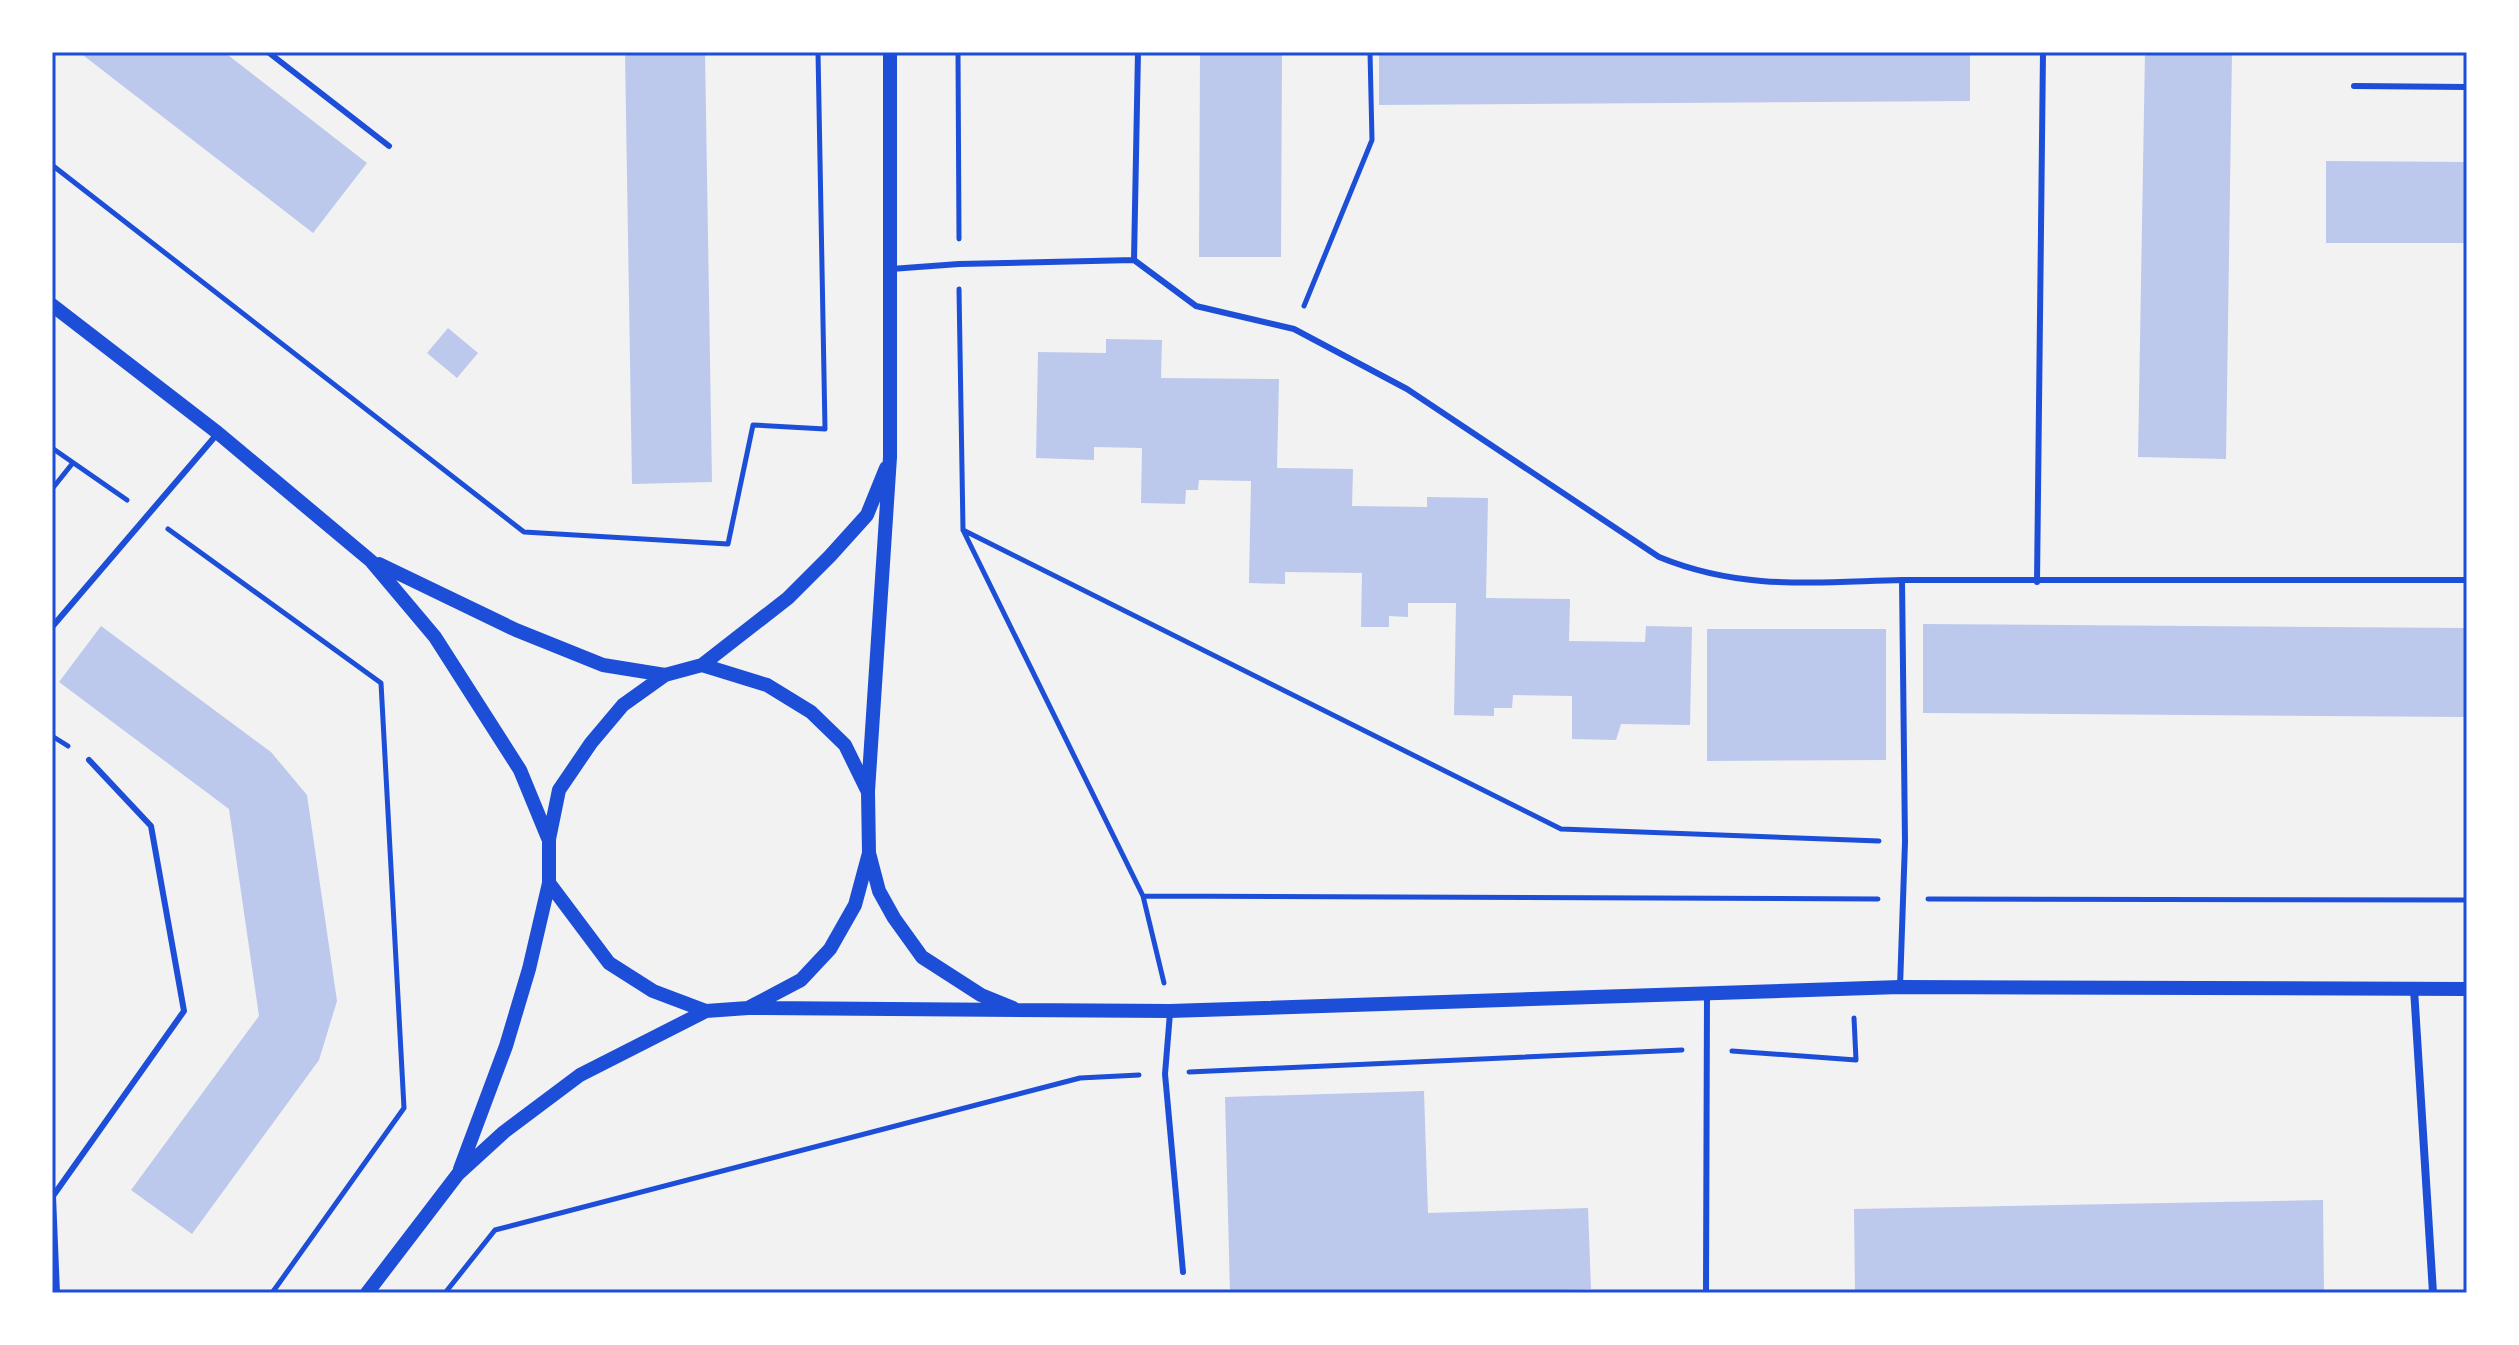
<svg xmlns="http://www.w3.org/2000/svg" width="2519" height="1345" viewBox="0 0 2519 1345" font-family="Mulish,sans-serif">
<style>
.building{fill:#bdc9ec}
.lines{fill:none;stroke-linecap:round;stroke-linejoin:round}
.path{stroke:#1d4ed8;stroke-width:5}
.service{stroke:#1d4ed8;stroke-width:6}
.minor{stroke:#1d4ed8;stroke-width:8}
.tertiary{stroke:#1d4ed8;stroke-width:14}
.neatline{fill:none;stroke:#1d4ed8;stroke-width:3}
</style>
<rect width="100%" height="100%" fill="#f2f2f2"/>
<path class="building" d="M79 52H224L367 163 313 233Z
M625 52H705L712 482 632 484Z
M1200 52H1282L1281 257H1199Z
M1379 52H1970V101L1379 105Z
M2145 52H2232L2226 459 2138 457Z
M2326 161 2467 162V243H2326Z
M448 328 478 353 457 378 427 353Z
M1106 339 1162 340 1161 378 1279 379 1277 468 1353 469 1352 506 1427 507V497L1488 498 1486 598 1570 599 1569 641 1645 642 1646 626 1692 627 1690 725 1621 724 1616 740 1572 739V696L1513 695 1512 708H1494V716L1454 715 1456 603H1408V617L1389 616V627H1361L1362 573 1285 572V584L1249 583 1251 481 1199 480 1198 490H1186L1185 504 1141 503 1142 448 1094 447V460L1036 458 1038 352 1106 353Z
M1923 624 2467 628V717L1923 713Z
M101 626 271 752 307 795 337 1001 319 1060 192 1234 131 1190 259 1016 229 809 59 682Z
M1707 629H1886V760L1707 761Z
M1424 1091 1428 1213 1588 1208 1591 1289 1463 1293H1230L1225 1097Z
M2323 1200 2324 1291 1855 1293 1854 1209Z"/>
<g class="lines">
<path class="path" d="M958 52 959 239
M52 165 524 532 728 544 753 425 825 429 818 52
M959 289 963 530 1143 896 1164 983
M1304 306 1372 140 1370 52
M52 448 127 500
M52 489 72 464
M168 529 381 683 404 1108 272 1293
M963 530 1561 829 1879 841
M52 736 68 746
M1143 896 1878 899
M1928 899 2467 900
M1732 1051 1856 1060 1854 1018
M1189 1072 1682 1050
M445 1293 495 1230 1080 1078 1139 1075"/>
<path class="service" d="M268 52 389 146
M2354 86 2467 87
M1134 260 1138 52
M891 269 959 264 1134 260 1196 306 1294 329 1407 389 1659 557C1742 591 1814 582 1902 580L1905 842 1900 987
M1902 580H2467
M2037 582 2043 52
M52 627 218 433
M1170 1013 1165 1074 1183 1272
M57 1293 53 1196 184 1011 151 826 89 760
M1706 1293 1707 993"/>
<path class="minor" d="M2414 989 2433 1293"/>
<path class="tertiary" d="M52 305 218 433 371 561 435 637 520 770 548 838
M379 564 516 630 603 665 665 675
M702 665 788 598 830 556 867 515 886 468
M868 791 890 457V52
M869 853 855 905 830 949 801 980 748 1008 706 1011 653 991 609 963 549 883V839L559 790 591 743 623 705 665 675 702 665 767 685 811 712 845 745 868 792 869 853 879 891 894 918 922 957 981 995 1013 1008
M748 1008 1170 1011 1900 987 2467 989
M460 1169 506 1046 529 969 549 883
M367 1293 458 1174 504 1132 580 1075 706 1011"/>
</g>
<rect width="2519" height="1345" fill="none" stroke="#ffffff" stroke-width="108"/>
<rect x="54" y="54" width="2411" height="1237" class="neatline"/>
</svg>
